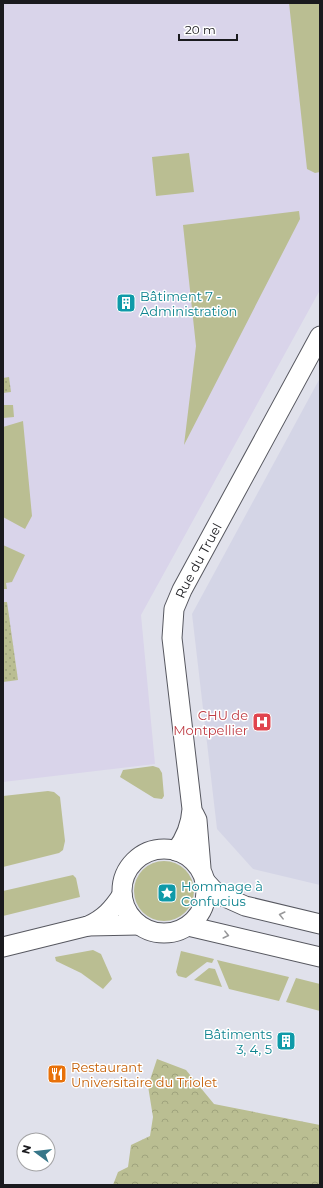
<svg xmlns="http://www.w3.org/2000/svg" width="323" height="1188" viewBox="0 0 323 1188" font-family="Montserrat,sans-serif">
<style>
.education{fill:#d9d4ea}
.built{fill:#d4d5e6}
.grass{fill:#babe92}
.forest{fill:url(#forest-crowns)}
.park{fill:url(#park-dots)}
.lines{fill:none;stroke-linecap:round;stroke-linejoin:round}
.minor-casing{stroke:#575860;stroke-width:21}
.minor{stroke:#fff;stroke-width:19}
.oneway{stroke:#98989a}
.labels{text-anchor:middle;stroke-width:3;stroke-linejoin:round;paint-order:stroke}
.culture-label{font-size:13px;fill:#0d838f;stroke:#fff;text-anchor:start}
.street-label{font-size:13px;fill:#1a1a1e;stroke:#fff}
.health-label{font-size:13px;fill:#be3a42;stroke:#fff;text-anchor:end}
.food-label{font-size:13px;fill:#c56008;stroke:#fff;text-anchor:start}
</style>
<defs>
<pattern id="forest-crowns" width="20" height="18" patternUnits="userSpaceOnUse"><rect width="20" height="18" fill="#babe92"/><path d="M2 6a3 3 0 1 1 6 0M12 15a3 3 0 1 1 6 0" fill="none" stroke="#9fa37d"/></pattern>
<pattern id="park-dots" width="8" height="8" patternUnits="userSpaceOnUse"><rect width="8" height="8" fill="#babe92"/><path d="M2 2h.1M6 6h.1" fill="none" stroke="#9fa37d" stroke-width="1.8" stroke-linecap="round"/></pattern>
</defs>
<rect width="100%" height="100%" fill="#e0e1eb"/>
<path class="education" d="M3 3H320V290L141 615 155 764 3 782Z"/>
<path class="built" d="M320 378V885L253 869 217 829 192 614Z"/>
<path class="grass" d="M289 3H320V172L315 173 307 169Z
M189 153 194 192 156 196 152 157Z
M299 211 300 219 184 445 196 346 183 225Z
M3 405H13L14 417 3 418Z
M23 421 32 516 25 529 3 517V427Z
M3 545 25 555 12 582 6 583 7 589H3Z
M153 766 159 768 162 773 164 796 162 799 154 798 120 777 123 770Z
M48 791 54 792 60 797 65 841 63 850 59 853 3 867V796Z
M134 891a30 30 0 1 1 60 0a30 30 0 1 1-60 0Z
M73 875 76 878 80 897 3 916V891Z
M93 950 101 954 112 979 103 989 81 973 56 961 55 957Z
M181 951 214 959 212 963 207 962 186 978 178 976 176 972Z
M217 960 289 977 279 1001 229 989Z
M209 968 215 969 222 987 194 980Z
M296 978 320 984V1011L286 1002Z"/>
<path class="forest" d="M157 1059 186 1070 214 1104 320 1125V1185H113L118 1172 128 1167 131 1145 150 1136 153 1117 148 1086Z"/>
<path class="park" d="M9 377 11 392 3 393V378Z
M3 602H7L18 680 3 682Z"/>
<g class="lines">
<defs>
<g id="minor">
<path d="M194 814 197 820 201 868"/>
<circle cx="164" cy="891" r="42"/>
<path id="s1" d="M176 851C186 838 191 825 192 809L172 638 174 609 182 590 320 336"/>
<path d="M205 881 216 893 245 906 320 924"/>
<path d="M88 926 139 925"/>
<path d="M188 926 320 957"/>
<path d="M3 947 88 926C104 919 113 909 122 895"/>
</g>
</defs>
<use href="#minor" class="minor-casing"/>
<use href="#minor" class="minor"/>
</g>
<defs><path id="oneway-chevron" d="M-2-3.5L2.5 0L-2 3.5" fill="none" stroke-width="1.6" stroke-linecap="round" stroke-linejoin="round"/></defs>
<g class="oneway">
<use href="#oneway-chevron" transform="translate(282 915) rotate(-166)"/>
<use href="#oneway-chevron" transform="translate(226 935) rotate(14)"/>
</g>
<defs>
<symbol id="building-square" viewBox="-11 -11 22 22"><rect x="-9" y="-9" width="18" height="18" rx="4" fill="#0f9aa8" stroke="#fff"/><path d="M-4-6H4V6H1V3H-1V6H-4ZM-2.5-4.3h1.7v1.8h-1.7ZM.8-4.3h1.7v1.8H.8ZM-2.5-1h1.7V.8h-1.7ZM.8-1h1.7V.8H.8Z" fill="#fff"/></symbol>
<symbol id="hospital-square" viewBox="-11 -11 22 22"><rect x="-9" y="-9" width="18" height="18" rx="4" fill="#e0444e" stroke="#fff"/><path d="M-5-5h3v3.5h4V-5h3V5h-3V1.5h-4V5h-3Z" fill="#fff"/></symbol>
<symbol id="sight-square" viewBox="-11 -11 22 22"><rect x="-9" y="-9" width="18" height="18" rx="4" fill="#0f9aa8" stroke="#fff"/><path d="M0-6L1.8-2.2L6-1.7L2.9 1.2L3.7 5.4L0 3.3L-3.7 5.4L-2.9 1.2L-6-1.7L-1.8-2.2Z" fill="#fff"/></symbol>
<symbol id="restaurant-square" viewBox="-11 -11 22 22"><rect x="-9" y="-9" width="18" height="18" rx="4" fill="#e8710a" stroke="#fff"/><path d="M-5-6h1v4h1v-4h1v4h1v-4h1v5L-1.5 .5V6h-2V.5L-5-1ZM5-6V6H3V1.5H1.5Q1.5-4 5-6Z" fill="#fff"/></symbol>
</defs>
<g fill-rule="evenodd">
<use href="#building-square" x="115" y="292" width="22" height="22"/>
<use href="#hospital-square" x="251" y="711" width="22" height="22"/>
<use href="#sight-square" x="156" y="882" width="22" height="22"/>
<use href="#building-square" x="275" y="1030" width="22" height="22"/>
<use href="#restaurant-square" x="46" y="1063" width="22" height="22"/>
</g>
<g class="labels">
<g class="culture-label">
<text x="140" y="301">Bâtiment 7 -<tspan x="140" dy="15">Administration</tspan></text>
<text x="181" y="891">Hommage à<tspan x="181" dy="15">Confucius</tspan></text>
<text x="272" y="1039" text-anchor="end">Bâtiments<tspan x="272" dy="15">3, 4, 5</tspan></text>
</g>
<g class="street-label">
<text dy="5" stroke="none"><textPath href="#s1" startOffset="301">Rue du Truel</textPath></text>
</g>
<g class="health-label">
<text x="248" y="720">CHU de<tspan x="248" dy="15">Montpellier</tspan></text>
</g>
<g class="food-label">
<text x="71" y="1072">Restaurant<tspan x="71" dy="15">Universitaire du Triolet</tspan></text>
</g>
</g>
<rect width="323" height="1188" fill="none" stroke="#1a1a1e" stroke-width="8"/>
<g transform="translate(36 1152) rotate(285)"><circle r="19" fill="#ffffff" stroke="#a3a3a5"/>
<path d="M0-3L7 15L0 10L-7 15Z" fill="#367689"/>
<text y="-6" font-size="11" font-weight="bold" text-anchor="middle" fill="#1a1a1e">N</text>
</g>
<path d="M179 34v6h58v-6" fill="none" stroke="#1a1a1e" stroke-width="2"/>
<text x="185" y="34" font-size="12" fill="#1a1a1e" stroke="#ffffff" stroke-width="3" paint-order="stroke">20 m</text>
</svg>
